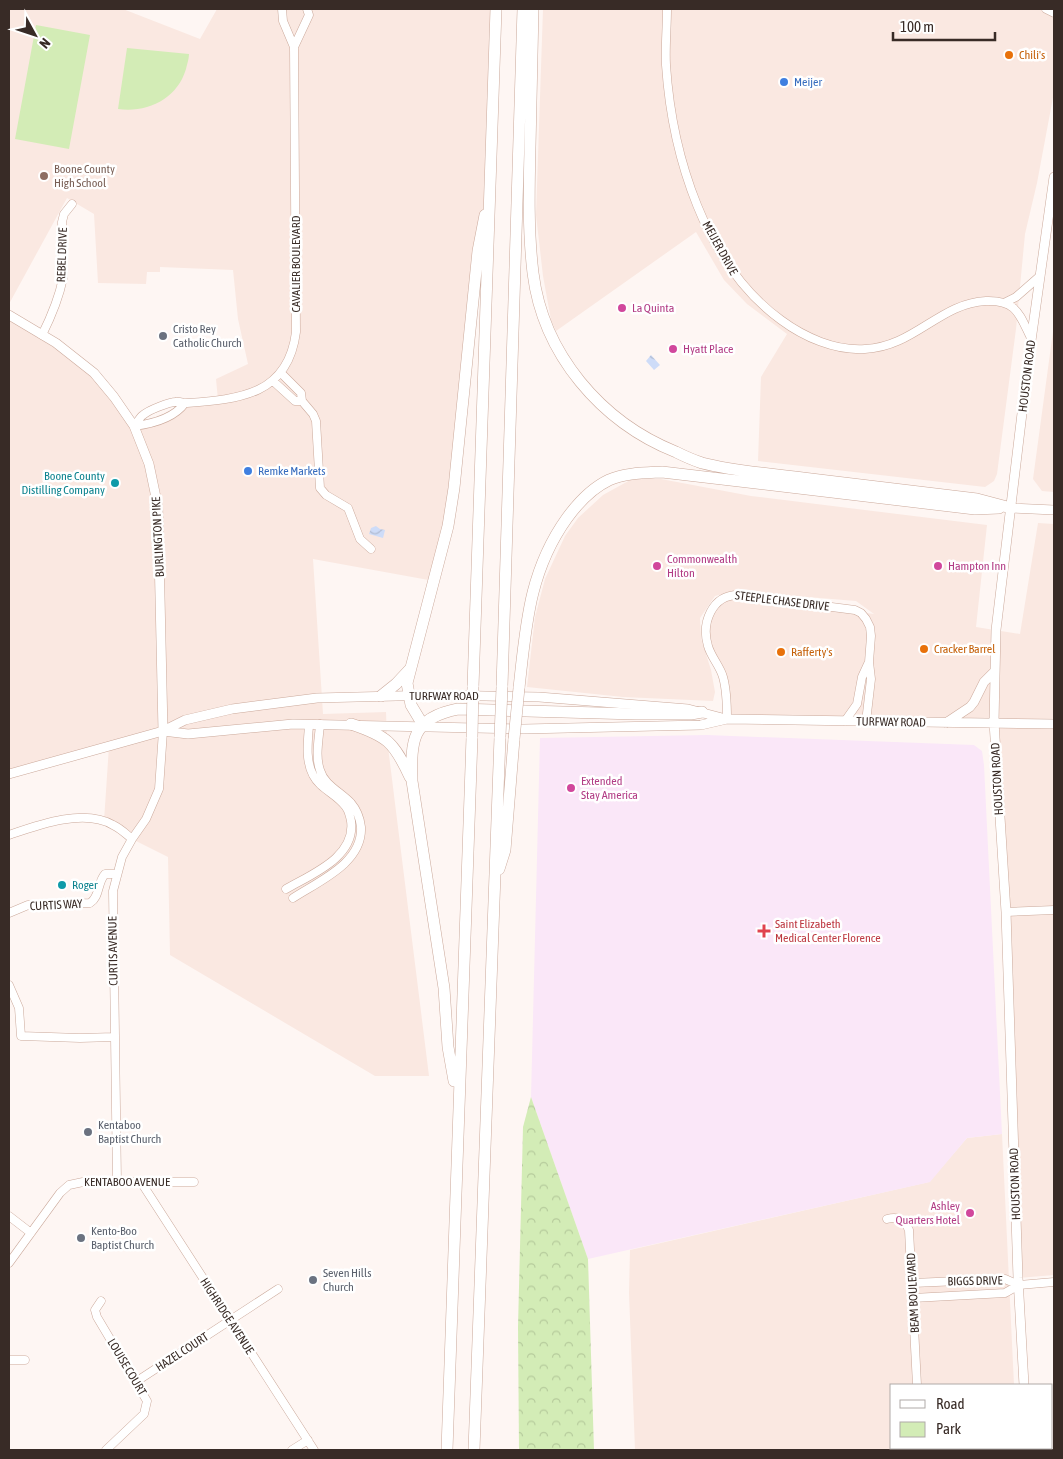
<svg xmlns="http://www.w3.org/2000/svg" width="1063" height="1459" viewBox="0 0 1063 1459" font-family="'Asap Condensed',sans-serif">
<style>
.built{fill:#fae8e1}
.medical{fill:#fae7f8}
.green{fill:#d3ecb6}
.forest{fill:url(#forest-crowns)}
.water{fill:url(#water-waves)}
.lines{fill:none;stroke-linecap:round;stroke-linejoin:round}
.minor-casing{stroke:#cba99b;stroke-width:9}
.major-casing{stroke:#cba99b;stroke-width:10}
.highway-casing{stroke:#cba99b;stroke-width:12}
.minor{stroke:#fff;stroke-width:8}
.major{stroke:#fff;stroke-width:9}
.highway{stroke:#fff;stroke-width:11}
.highway-bridge-casing{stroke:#cba99b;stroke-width:12;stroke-linecap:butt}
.highway-bridge{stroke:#fff;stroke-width:11}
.food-dot{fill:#e8710a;stroke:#fff;stroke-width:2}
.shop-dot{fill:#3f7fe0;stroke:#fff;stroke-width:2}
.education-dot{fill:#8d6e63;stroke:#fff;stroke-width:2}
.hotel-dot{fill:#d1479c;stroke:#fff;stroke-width:2}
.worship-dot{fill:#6b7280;stroke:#fff;stroke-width:2}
.culture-dot{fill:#0f9aa8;stroke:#fff;stroke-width:2}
.health-dot{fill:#e0444e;stroke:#fff;stroke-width:2}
.labels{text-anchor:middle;stroke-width:5;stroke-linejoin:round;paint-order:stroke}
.food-label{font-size:12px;fill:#c56008;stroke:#fff;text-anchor:start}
.shop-label{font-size:12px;fill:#366cbe;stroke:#fff;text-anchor:start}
.education-label{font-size:12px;fill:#785e54;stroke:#fff;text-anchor:start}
.street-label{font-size:12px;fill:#382b26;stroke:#fff}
.hotel-label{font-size:12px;fill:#b23c85;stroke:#fff;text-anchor:start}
.worship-label{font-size:12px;fill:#5b616d;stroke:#fff;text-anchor:start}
.culture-label{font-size:12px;fill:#0d838f;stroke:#fff;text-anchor:end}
.health-label{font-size:12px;fill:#be3a42;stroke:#fff;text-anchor:start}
</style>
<defs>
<pattern id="forest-crowns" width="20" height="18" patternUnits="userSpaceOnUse" patternTransform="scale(1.25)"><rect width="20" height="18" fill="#d3ecb6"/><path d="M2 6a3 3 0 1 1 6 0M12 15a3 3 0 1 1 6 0" fill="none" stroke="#b6cb9c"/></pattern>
<pattern id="water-waves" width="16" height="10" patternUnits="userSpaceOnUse" patternTransform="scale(1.25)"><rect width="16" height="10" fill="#cedcf8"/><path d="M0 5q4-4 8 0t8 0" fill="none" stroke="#b2bdd4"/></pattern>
</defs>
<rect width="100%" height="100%" fill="#fef6f3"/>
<path class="built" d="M9 9H123L200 39 217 9H496L491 194 454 488 434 581 313 559 323 714 386 712 387 739 429 1076H375L170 955 168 857 132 839 104 821 109 746 9 774V315L82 362 128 418 148 424 185 403 218 400 216 379 248 364 238 319 233 270 160 267V272H147L146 284 98 283 94 214 67 198 9 304Z
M543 9H1054V92L1037 183 1025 234 1016 329 997 474 994 481 985 487 758 461 761 377 787 334 747 304 724 280 696 232 556 331 551 320 543 276 536 215Z
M1054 324V492L1042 491 1033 479Z
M632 479H661L751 496 987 525 976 627 1020 634 1038 523 1054 524V1275L1018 1278 994 722 727 719V699L711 655 708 617 729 595 874 614 856 601 733 591 715 596 700 618 701 638 711 670 715 692 713 701 623 697 527 687 535 617 545 579 565 536 578 518 603 495Z
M1002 1134 1014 1385H892V1448H1017V1450H635L629 1293 630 1250 929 1182 967 1138Z"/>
<path class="medical" d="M707 735 974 745 982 751 984 765 1002 1134 967 1138 930 1182 588 1259 531 1097 540 738Z"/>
<path class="green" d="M36 25 90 35 69 149 15 139Z
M127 48 189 54C189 59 187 64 186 69 177 99 148 113 118 109Z"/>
<path class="forest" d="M531 1097 588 1259 594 1450H519L518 1327 523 1127Z"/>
<path class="water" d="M651 355 660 365 654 370 646 361Z
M376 526 380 529 385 530 383 538 369 534 371 528Z"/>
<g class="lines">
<defs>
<path id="minor" d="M667 9C667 28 665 47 666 65 672 155 705 265 781 320 804 337 835 351 865 349 914 347 940 303 986 301 1017 300 1019 314 1031 338
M1046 9 1054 13
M294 47 309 15 307 9
M1006 302 1016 297 1040 276
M42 335C51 317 59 298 63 278L62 222 64 214 72 204
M281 373 301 393 302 401 313 414 316 421 320 488 326 495 348 508 360 539 371 549
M273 381 295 401H302
M134 426C137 423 140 417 143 415 149 410 169 402 176 402 179 401 183 403 187 403 240 399 288 395 296 332L294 47 283 21 282 9
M134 426C151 424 174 418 185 403
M727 719C727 705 727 691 723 677 720 666 711 657 708 646 701 623 712 595 738 595L855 610 861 613 866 619 870 627 871 636 869 662 871 679 866 722
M845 721 857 704 862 677 868 664
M9 835C38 825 84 808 113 825 120 828 126 834 132 839
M286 889C312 874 356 857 351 821 350 816 349 811 346 807 337 794 320 789 313 775 305 760 308 741 309 725
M293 898C319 881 363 863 361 827 360 818 357 810 351 803 341 792 324 785 320 770 315 756 319 739 320 724
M1006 912 1054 910
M9 913 28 905 90 903C100 897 97 883 105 874H117
M9 985 19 1008 21 1036 80 1038 114 1037
M117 1182 113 891 122 857 132 839 146 819 159 789 163 731
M141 1182 314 1450
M9 1216 31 1233
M887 1219C898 1216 904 1219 909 1230L917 1385
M9 1263 60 1193 69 1185 83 1182H194
M913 1283 1005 1279 1019 1285
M913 1298 1005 1293 1019 1285 1054 1282
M101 1301 95 1310 97 1317 147 1401 144 1414 106 1450
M9 1360H25
M137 1381 278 1289
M920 1448V1450
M292 1450 308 1440"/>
<path id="major" d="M9 315 56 343 94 373 114 397 134 426 149 464 158 507 163 731
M1011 508 1054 510
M946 723 970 707 974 702 984 682 994 672
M163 731 188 734 293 724 524 729 701 725 727 719 1054 724
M9 774 163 731 185 720 232 709 286 702 317 698 436 695 539 697 688 709 726 719
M1024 1385 1018 1278 1006 912 994 722 996 630 1029 355 1054 177
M1027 1448V1450"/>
<path id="highway" d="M533 9C532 55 531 101 530 147 529 189 528 231 533 273 543 354 601 422 676 452 684 456 693 460 702 463 737 472 775 474 811 479 866 486 921 492 977 499L1011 508
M473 687 496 9
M502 687 523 9
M519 688C526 625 529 571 567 518 578 503 592 488 609 480 625 473 644 473 662 472L975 509 999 508
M381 696 396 684 410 669
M351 724C387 736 394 742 410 777
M423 725 411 705 407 683 448 526 454 488 478 251 485 215
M499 869 505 850 514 739
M454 1081 448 1047 444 988 412 781C411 741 411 718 458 709L636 714H691L702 712
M447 1450C454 1213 464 975 472 737
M474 1450 500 737"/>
</defs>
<use href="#minor" class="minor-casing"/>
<use href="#major" class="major-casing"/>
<use href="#highway" class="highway-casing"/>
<use href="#minor" class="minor"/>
<use href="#major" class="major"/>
<use href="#highway" class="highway"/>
<defs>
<path id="highway-bridge" d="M472 737 473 687
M500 737 502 687
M514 739 519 688"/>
</defs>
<use href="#highway-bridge" class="highway-bridge-casing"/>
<use href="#highway-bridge" class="highway-bridge"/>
</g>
<g class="food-dot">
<circle cx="1009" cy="55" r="5"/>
<circle cx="924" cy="649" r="5"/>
<circle cx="781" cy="652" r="5"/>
</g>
<g class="shop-dot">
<circle cx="784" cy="82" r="5"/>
<circle cx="248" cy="471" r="5"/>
</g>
<circle class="education-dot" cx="44" cy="176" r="5"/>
<g class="hotel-dot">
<circle cx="622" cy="308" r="5"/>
<circle cx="673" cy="349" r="5"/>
<circle cx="657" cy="566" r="5"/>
<circle cx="938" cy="566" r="5"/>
<circle cx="571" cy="788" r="5"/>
<circle cx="970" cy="1213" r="5"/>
</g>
<g class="worship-dot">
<circle cx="163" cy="336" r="5"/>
<circle cx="88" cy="1132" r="5"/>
<circle cx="81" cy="1238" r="5"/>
<circle cx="313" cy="1280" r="5"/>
</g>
<g class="culture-dot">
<circle cx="115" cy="483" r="5"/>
<circle cx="62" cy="885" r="5"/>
</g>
<path class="health-dot" d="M761.5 923.5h5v5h5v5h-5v5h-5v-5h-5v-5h5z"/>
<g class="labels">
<g class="food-label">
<text x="1019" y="59">Chili's</text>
<text x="934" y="653">Cracker Barrel</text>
<text x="791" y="656">Rafferty's</text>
</g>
<g class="shop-label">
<text x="794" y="86">Meijer</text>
<text x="258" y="475">Remke Markets</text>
</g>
<g class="education-label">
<text x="54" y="173">Boone County<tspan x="54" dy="14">High School</tspan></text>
</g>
<g class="street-label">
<text transform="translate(720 248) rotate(61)" y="4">MEIJER DRIVE</text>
<text transform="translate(62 255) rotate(-88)" y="4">REBEL DRIVE</text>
<text transform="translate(296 264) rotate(-90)" y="4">CAVALIER BOULEVARD</text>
<text transform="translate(1027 376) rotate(-83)" y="4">HOUSTON ROAD</text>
<text transform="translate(158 537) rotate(-93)" y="4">BURLINGTON PIKE</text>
<text transform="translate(782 601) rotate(7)" y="4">STEEPLE CHASE DRIVE</text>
<text x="444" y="700">TURFWAY ROAD</text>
<text transform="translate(891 722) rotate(1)" y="4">TURFWAY ROAD</text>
<text transform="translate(997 779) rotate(-93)" y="4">HOUSTON ROAD</text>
<text transform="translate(56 905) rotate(-3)" y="4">CURTIS WAY</text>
<text transform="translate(113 951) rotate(-91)" y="4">CURTIS AVENUE</text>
<text x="127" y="1186">KENTABOO AVENUE</text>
<text transform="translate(1015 1184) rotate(-92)" y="4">HOUSTON ROAD</text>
<text transform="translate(975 1281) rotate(-1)" y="4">BIGGS DRIVE</text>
<text transform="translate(913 1293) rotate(-93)" y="4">BEAM BOULEVARD</text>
<text transform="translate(227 1316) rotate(57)" y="4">HIGHRIDGE AVENUE</text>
<text transform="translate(182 1352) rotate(-33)" y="4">HAZEL COURT</text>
<text transform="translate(127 1367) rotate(59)" y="4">LOUISE COURT</text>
</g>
<g class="hotel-label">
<text x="632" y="312">La Quinta</text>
<text x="683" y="353">Hyatt Place</text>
<text x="667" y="563">Commonwealth<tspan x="667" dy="14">Hilton</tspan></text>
<text x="948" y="570">Hampton Inn</text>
<text x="581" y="785">Extended<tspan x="581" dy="14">Stay America</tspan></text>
<text x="960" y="1210" text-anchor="end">Ashley<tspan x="960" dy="14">Quarters Hotel</tspan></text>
</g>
<g class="worship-label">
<text x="173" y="333">Cristo Rey<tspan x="173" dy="14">Catholic Church</tspan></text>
<text x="98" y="1129">Kentaboo<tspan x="98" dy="14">Baptist Church</tspan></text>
<text x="91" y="1235">Kento-Boo<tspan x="91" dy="14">Baptist Church</tspan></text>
<text x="323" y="1277">Seven Hills<tspan x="323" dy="14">Church</tspan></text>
</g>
<g class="culture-label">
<text x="105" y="480">Boone County<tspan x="105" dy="14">Distilling Company</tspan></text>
<text x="72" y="889" text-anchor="start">Roger</text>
</g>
<g class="health-label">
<text x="775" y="928">Saint Elizabeth<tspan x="775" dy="14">Medical Center Florence</tspan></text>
</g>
</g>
<rect width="1063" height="1459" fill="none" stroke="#382b26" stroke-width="20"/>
<rect x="890" y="1384" width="162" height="65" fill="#ffffff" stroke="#afaaa8"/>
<rect x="900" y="1400" width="25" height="8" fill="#ffffff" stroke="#afaaa8"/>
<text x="936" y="1409" font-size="15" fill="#382b26">Road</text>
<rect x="900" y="1422" width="25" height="15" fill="#d3ecb6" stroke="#afaaa8"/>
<text x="936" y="1434" font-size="15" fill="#382b26">Park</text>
<g transform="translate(35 35) rotate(130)" stroke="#ffffff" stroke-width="4" paint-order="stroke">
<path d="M0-4L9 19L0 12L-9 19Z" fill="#382b26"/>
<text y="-8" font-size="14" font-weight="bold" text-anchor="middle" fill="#382b26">N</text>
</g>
<path d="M893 32v8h102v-8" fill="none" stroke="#382b26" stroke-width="2.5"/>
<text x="900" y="32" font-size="15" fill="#382b26" stroke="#ffffff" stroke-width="4" paint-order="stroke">100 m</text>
</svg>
